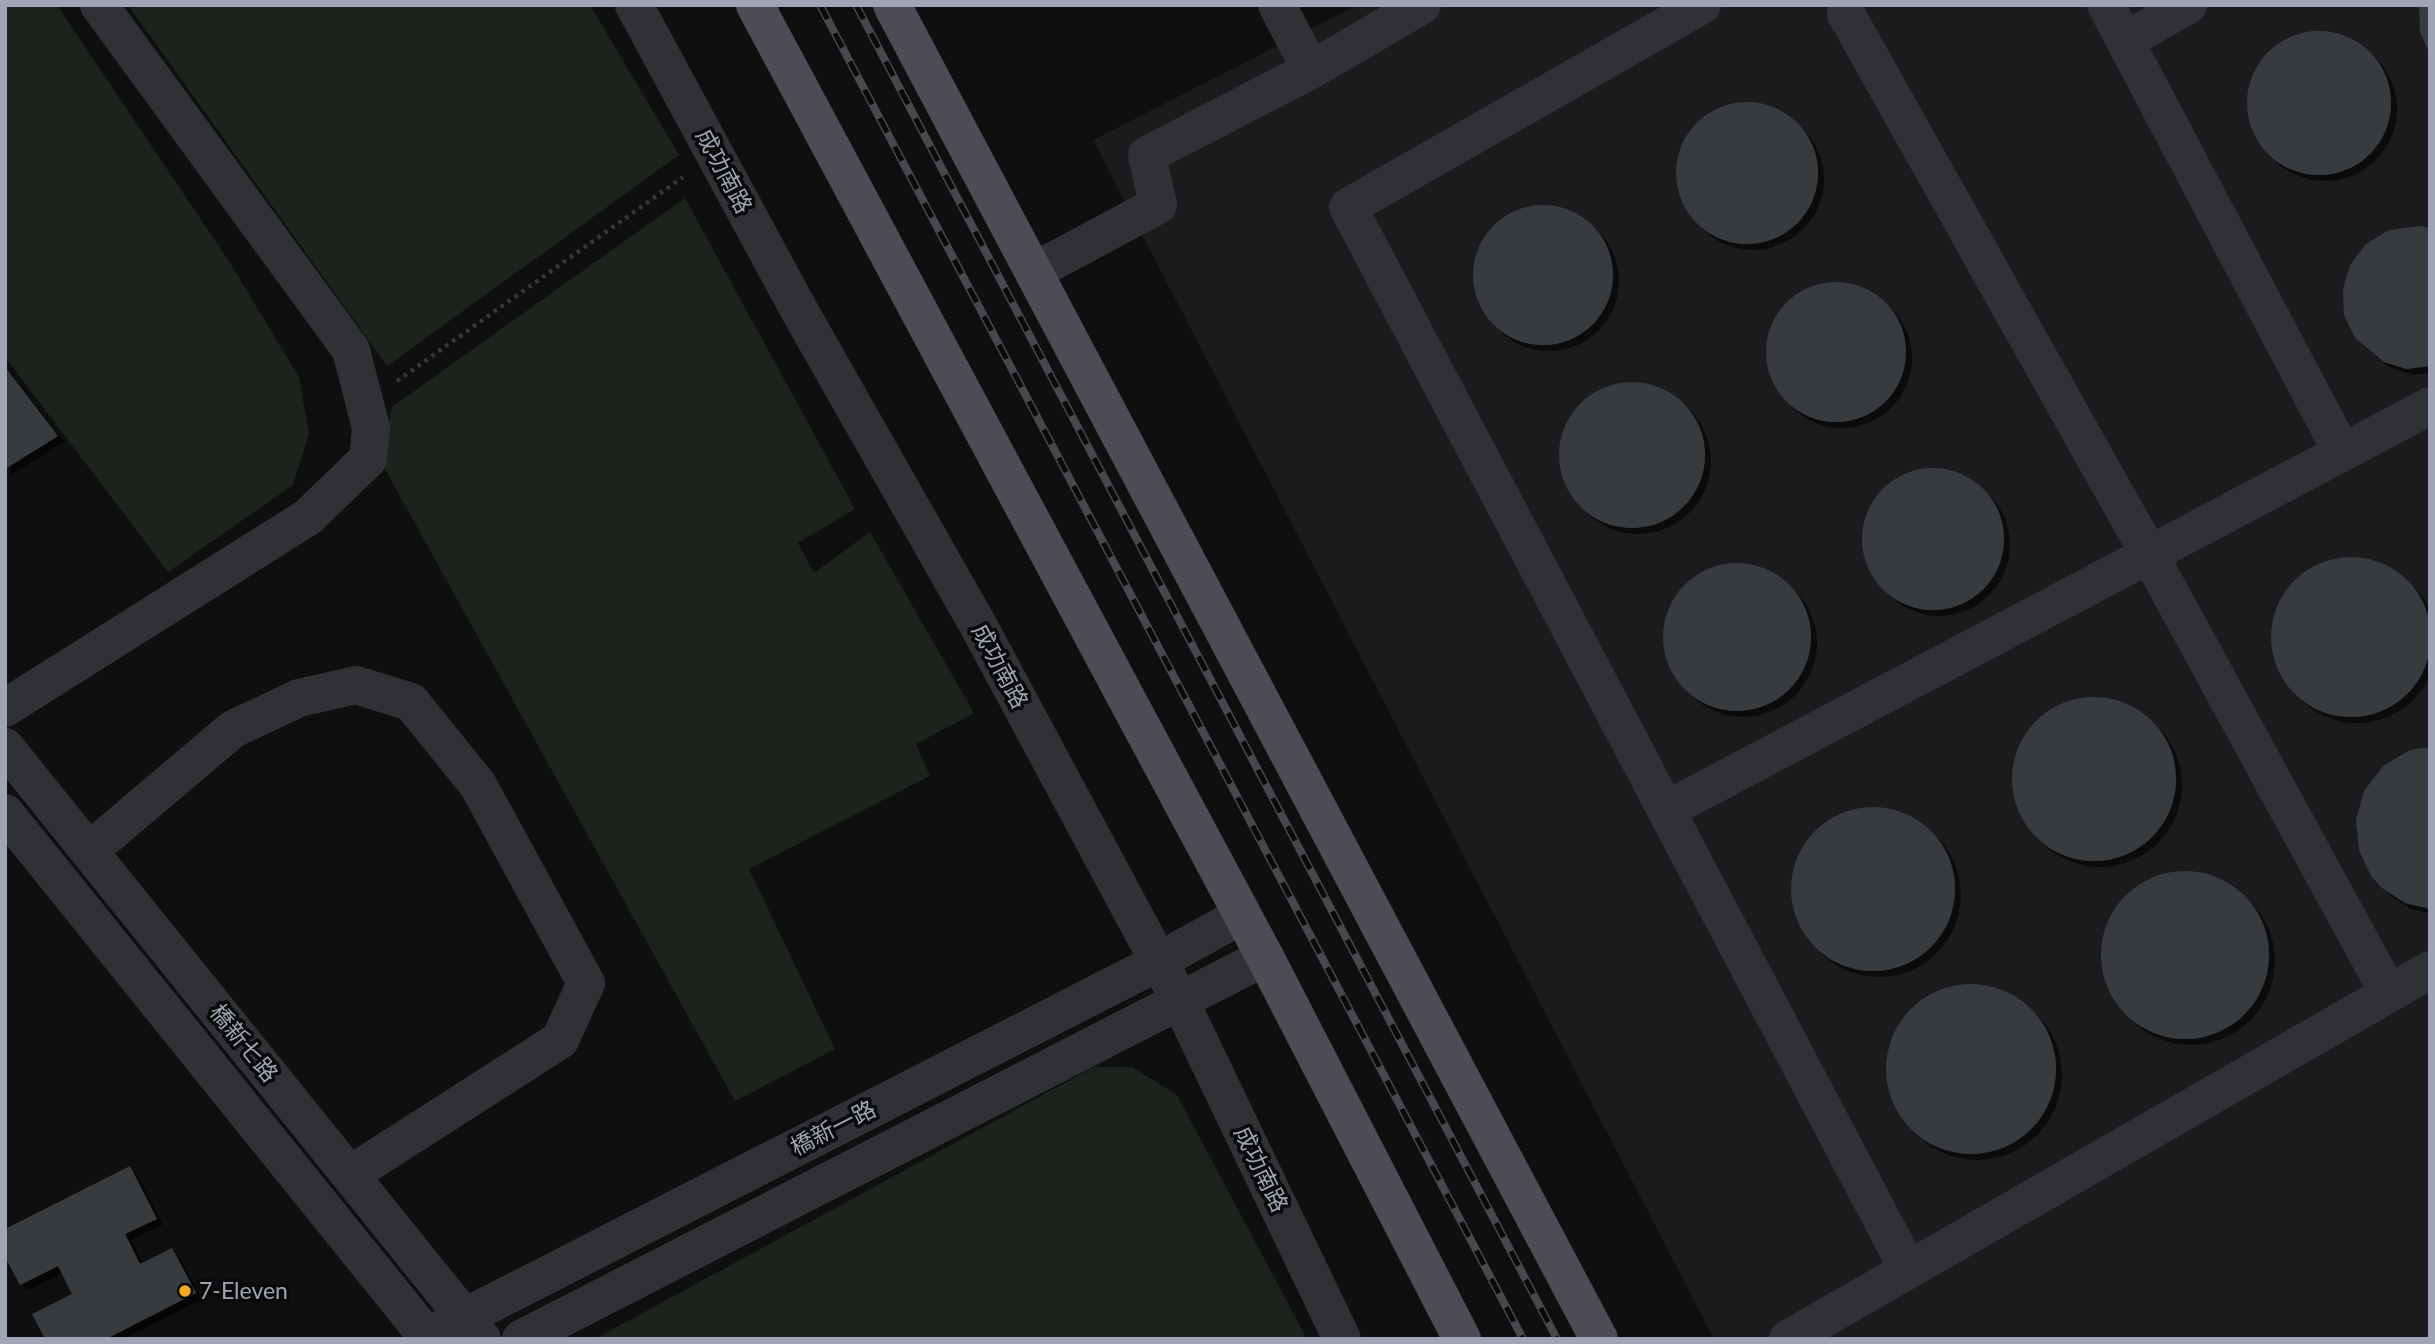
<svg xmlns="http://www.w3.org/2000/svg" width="2435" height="1344" viewBox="0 0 2435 1344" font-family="Lato,'Noto Sans TC',sans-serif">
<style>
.built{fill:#1b1b1d}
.green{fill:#1b231c}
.building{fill:#383a3e;filter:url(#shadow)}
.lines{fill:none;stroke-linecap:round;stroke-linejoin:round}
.path{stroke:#36373c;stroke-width:4.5;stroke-dasharray:3.5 5;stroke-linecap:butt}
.minor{stroke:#303135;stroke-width:38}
.major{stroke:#4c4d54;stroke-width:38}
.rail-casing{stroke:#47484e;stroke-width:8}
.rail{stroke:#0a0a0b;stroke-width:5;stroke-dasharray:16;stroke-linecap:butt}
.poi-dot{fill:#f7ac20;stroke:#0a0a0b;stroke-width:2.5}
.labels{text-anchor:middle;stroke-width:7;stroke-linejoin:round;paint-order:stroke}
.street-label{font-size:23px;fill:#9fa5b2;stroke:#0a0a0b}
.poi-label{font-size:23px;fill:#9fa5b2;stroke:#0a0a0b;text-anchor:start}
</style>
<defs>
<filter id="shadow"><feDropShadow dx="6" dy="6" stdDeviation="0" flood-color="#0009"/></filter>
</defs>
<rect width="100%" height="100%" fill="#0f0f10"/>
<path class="built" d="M1358 5H2430V1339H1714L1093 140Z"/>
<path class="green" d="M5 5H57L230 263 299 377 309 434 293 485 168 572 5 357Z
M128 5H590L679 155 387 366Z
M685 198 855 509 798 543 814 573 870 532 974 713 916 744 930 776 749 869 835 1049 735 1101 381 462 392 407Z
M1094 1067H1132L1177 1095 1307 1339H595Z"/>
<path class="building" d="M2419 5H2430V54L2420 32Z
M2247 103a72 72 0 1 1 144 0a72 72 0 1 1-144 0Z
M1676 173a71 71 0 1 1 142 0a71 71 0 1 1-142 0Z
M1473 275a70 70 0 1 1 140 0a70 70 0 1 1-140 0Z
M2421 226 2430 228V366L2407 369 2384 362 2355 338 2344 315 2343 289 2350 265 2366 244 2389 230Z
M1766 352a70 70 0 1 1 140 0a70 70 0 1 1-140 0Z
M5 367 58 436 5 469Z
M1559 455a73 73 0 1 1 146 0a73 73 0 1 1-146 0Z
M1862 539a71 71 0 1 1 142 0a71 71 0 1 1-142 0Z
M2271 637a80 80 0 1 1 160 0a80 80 0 1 1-160 0Z
M1663 637a74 74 0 1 1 148 0a74 74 0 1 1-148 0Z
M2012 779a82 82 0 1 1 164 0a82 82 0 1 1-164 0Z
M2430 747V909L2405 903 2382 888 2371 876 2359 850 2356 820 2364 791 2383 766 2410 750Z
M1791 889a82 82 0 1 1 164 0a82 82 0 1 1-164 0Z
M2101 955a84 84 0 1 1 168 0a84 84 0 1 1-168 0Z
M1886 1069a85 85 0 1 1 170 0a85 85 0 1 1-170 0Z
M130 1166 157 1219 125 1234 140 1264 172 1248 196 1293 106 1339H45L32 1314 72 1294 58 1266 20 1285 5 1257V1229Z"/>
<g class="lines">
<path class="path" d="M397 381 683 177"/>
<path class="minor" d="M634 5 799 310 978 625 1180 1001 1342 1339
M1277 5 1311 70
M1702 5 1348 207 1908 1269
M2106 5 2342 452
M1846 14 2149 554 2388 992
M2125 41 2188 5
M1035 271 1158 205 1147 155 1311 70 1422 5
M5 708 308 517 368 459 371 428 351 350 99 5
M5 747 482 1339
M1666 810 2430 406
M5 813 429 1339
M89 851 233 729 299 698 356 685 411 702 478 785 586 983 560 1040 351 1174
M422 1339 1143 970 1242 915
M521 1339 1265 957
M1788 1339 2430 970"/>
<path class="major" d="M755 5 1265 957 1462 1339
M892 5 1599 1339"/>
<defs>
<path id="rail" d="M820 5 1523 1339
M856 5 1557 1339"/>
</defs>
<use href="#rail" class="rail-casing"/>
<use href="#rail" class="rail"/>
</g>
<circle class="poi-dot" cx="185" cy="1291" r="7"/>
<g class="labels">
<g class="street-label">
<text transform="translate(724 171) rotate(62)" y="8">成功南路</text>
<text transform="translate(1000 666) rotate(62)" y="8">成功南路</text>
<text transform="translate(244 1043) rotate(51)" y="8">橋新七路</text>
<text transform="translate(833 1128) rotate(-27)" y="8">橋新一路</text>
<text transform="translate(1261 1169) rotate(64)" y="8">成功南路</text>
</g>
<g class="poi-label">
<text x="199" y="1299">7-Eleven</text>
</g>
</g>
<rect width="2435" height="1344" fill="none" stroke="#9fa5b2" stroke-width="14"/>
</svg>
